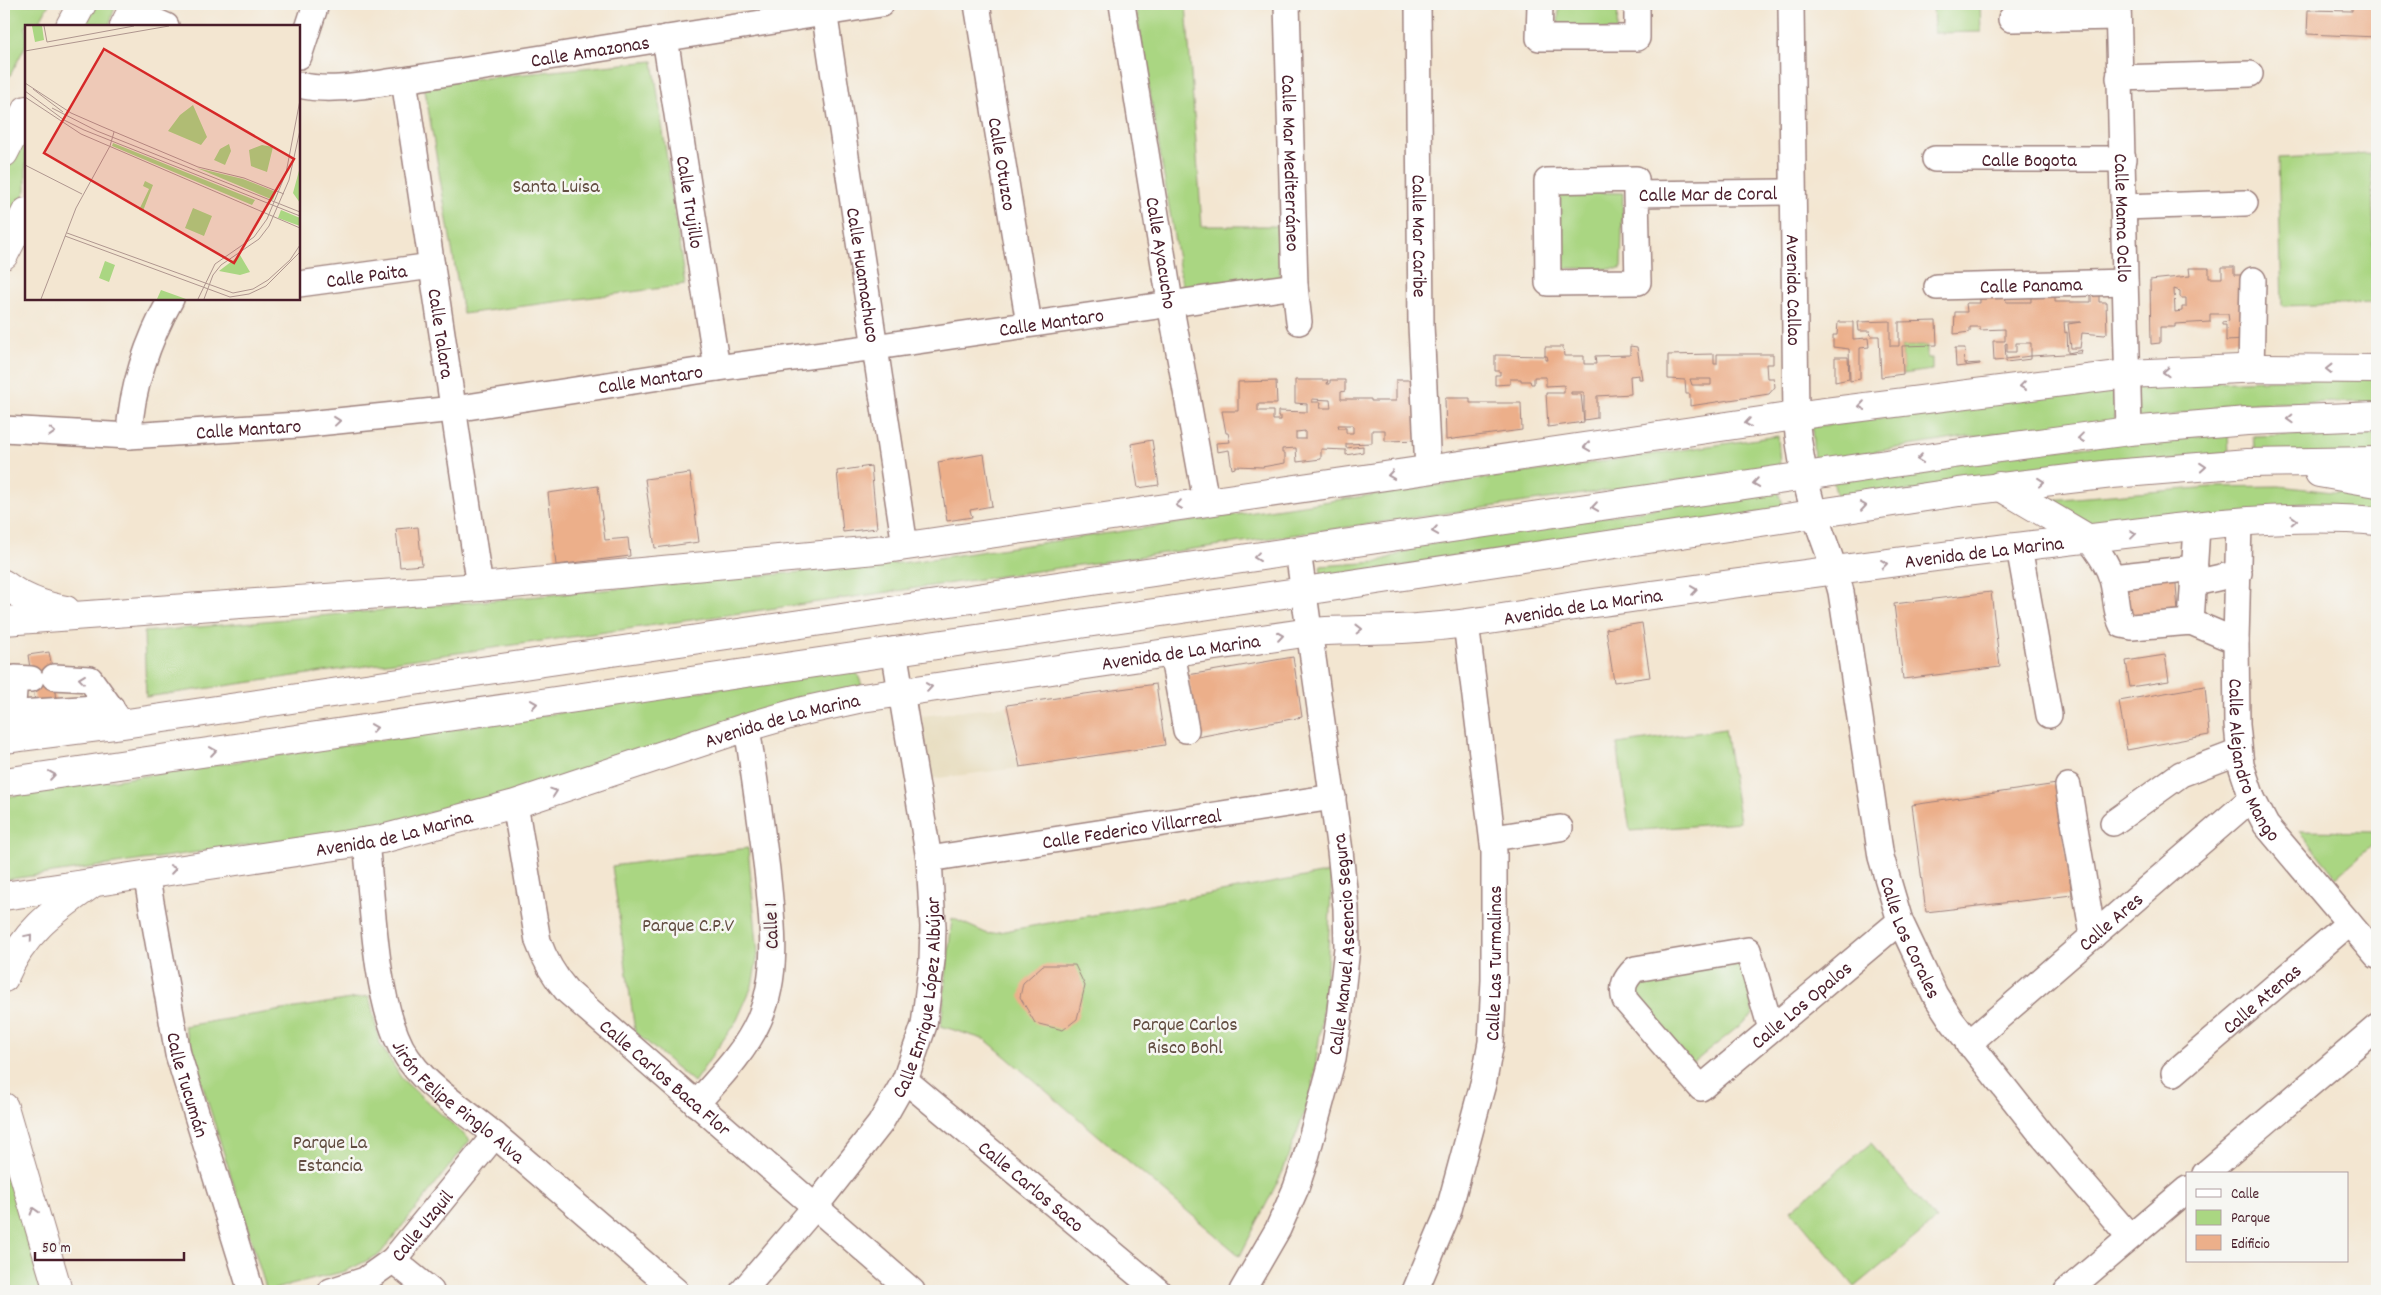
<svg xmlns="http://www.w3.org/2000/svg" width="2381" height="1295" viewBox="0 0 2381 1295" font-family="Dekko,sans-serif">
<style>
.built{fill:#e6daba}
.green{fill:#aad682;stroke:#7a7a56}
.building{fill:#ecaf8a;fill-rule:evenodd}
.lines{fill:none;stroke-linecap:round;stroke-linejoin:round}
.minor-casing{stroke:#9e827e;stroke-width:28}
.major-casing{stroke:#9e827e;stroke-width:30}
.minor{stroke:#fff;stroke-width:25}
.major{stroke:#fff;stroke-width:28}
.oneway{stroke:#ae9aa0}
.labels{text-anchor:middle;stroke-width:5;stroke-linejoin:round;paint-order:stroke}
.street-label{font-size:20px;fill:#4a1f2b;stroke:#f6f6f2}
.park-label{font-size:20px;fill:#624d41;stroke:#f6f6f2}
.inset-road{fill:none;stroke:#af968f;stroke-width:1}
.view{fill:#d62828;fill-opacity:0.15;stroke:#d62828;stroke-width:2.5}
.inset-edge{fill:none;stroke:#4a1f2b;stroke-width:2.5}
</style>
<rect width="100%" height="100%" fill="#f6f6f2"/>
<filter id="ink" filterUnits="userSpaceOnUse"><feTurbulence type="fractalNoise" baseFrequency=".02" numOctaves="2"/><feDisplacementMap in="SourceGraphic" scale="10" xChannelSelector="R" yChannelSelector="G"/><feConvolveMatrix kernelMatrix="1 2 1 2 8 2 1 2 1" color-interpolation-filters="sRGB"/></filter>
<filter id="wash" filterUnits="userSpaceOnUse"><feTurbulence type="fractalNoise" baseFrequency=".0096" numOctaves="4" result="noise"/><feDisplacementMap in="SourceGraphic" scale="20" xChannelSelector="R" yChannelSelector="G"/><feGaussianBlur stdDeviation="1.12" result="paint"/><feColorMatrix in="noise" values="0 0 0 0 0 0 0 0 0 0 0 0 0 0 0 0 0 1.4 0 .05"/><feComposite in="paint" operator="in"/></filter>
<g filter="url(#wash)">
<rect width="100%" height="100%" fill="#f3e6d1"/>
<path class="built" d="M1006 706 1018 768 931 779 922 716Z"/>
<path class="green" d="M4 4H49L37 26H26V45L4 87Z
M88 4H116L109 26H79Z
M1135 4H1186L1202 226H1278L1280 283 1183 290Z
M1559 4H1618L1617 30 1558 29Z
M1933 4H1980L1981 32 1934 33Z
M653 61 685 285 463 314 424 84Z
M26 131V190L4 234V175Z
M2371 154 2376 303 2282 306 2278 158Z
M1560 192 1623 193 1621 269 1558 268Z
M1902 346H1927V358H1932V370L1903 374Z
M2377 377V402L2238 403 2136 422 2135 384Z
M2113 388 2115 420 1960 438 1814 461 1812 427Z
M2228 433 2229 453 1838 500 1833 480 2028 452Z
M2350 433 2377 435V455L2255 457 2253 436Z
M1778 436 1780 466 146 697 144 632 910 562Z
M2279 486 2377 497V522L2093 531 2049 500 2212 487Z
M1777 489 1785 509 1322 578 1320 566 1378 562 1420 546Z
M855 668 862 685 511 793 373 827 4 880V797Z
M1725 729 1740 822 1630 831 1617 744Z
M2299 831 2377 832V841L2336 877Z
M748 848 758 954 752 986 737 1020 694 1082 635 1032 612 866Z
M1332 872 1326 989 1312 1091 1283 1171 1240 1256 986 1040 941 1026 952 918 988 934Z
M1743 962 1753 1015 1693 1063 1631 994 1636 977Z
M369 996 380 1044 402 1079 470 1140 380 1254 346 1271 267 1291 184 1026Z
M1871 1143 1936 1220 1855 1287 1791 1210Z
M4 1150 47 1291H13L4 1260Z"/>
<g id="blocks">
<path class="building" d="M2352 4 2377 5V37L2307 34 2308 10 2352 11Z
M2222 267H2234V275H2245L2246 340 2226 341V325H2222V322L2229 321 2228 314H2210V322L2175 324V327H2160V343L2151 344 2150 280 2190 276 2189 268H2209V278H2222ZM2174 289 2180 291V298H2186V307H2182V311L2175 312Z
M2031 291H2055V302H2091V293L2099 292V302H2106L2107 333 2105 335 2082 333 2080 348H2071L2068 324 2081 322H2064L2065 333 2067 332 2068 353 2082 350 2081 353 2031 356V359L2006 362V360L1994 361 1993 341H2005V329L1980 330V327H1970V332L1954 334 1955 312H1967L1966 303H1980V293L2005 294 2006 302H2031ZM2007 343V352H2016V343H2031V356L2006 359 2005 344Z
M1890 321V346H1899V322L1936 321 1937 345 1902 346 1903 374 1881 377 1879 336H1871L1870 331H1859L1858 322Z
M1838 322H1853V339L1868 338 1869 347 1860 348V379L1850 381 1849 349 1833 347V335H1837Z
M1630 346 1637 347 1642 379H1639V375L1630 376 1631 394 1597 396V418L1584 420V392H1571V394H1581L1584 422 1548 427 1546 393H1564V385L1546 386V377H1534V384H1531L1530 381H1521V379H1510V384L1495 385V375H1500V371H1495V355L1545 356V360H1548L1547 356H1545V347H1563L1564 356H1584V364H1596L1595 356 1630 355Z
M1955 348H1965L1964 364 1980 363V364L1956 367Z
M1714 354V364H1717V354H1773V364H1766L1767 378H1774L1775 387 1769 394 1690 406V394H1686L1685 380 1668 379V355ZM1690 379H1711V385H1692Z
M1835 357H1848L1849 379 1835 382Z
M1295 380H1328L1327 384H1330V380H1345V391L1341 392V399H1371V401H1396V380H1421L1423 440 1385 441V430H1372V443L1346 444V448L1363 446V452L1346 455V450L1321 449V459L1297 462 1296 448 1282 449V453H1285V463L1262 467 1235 466V468L1232 469 1229 450 1217 452 1216 443 1230 442 1228 433H1226L1222 411H1238V382L1276 381 1277 404H1258V411H1273V420H1281V417H1278V411L1307 412V404L1295 403ZM1312 399 1330 400 1331 408H1320L1321 402H1312ZM1338 425H1353V433H1346V428H1339ZM1305 431V439H1296V432Z
M1445 398H1470V403H1521L1522 430 1446 440Z
M1152 440 1159 485 1138 488 1131 444Z
M984 454 992 506 970 510 972 517 947 521 938 462Z
M871 466 877 528 843 532 837 471Z
M690 473 699 542 655 548 645 479Z
M598 486 605 540 628 538 630 556 556 565 548 493Z
M418 527 422 565 400 567 396 529Z
M2175 570 2178 613 2116 618 2113 576Z
M1991 592 2000 667 1903 679 1894 604Z
M1642 623 1650 677 1614 682 1606 629Z
M49 652 54 677 56 705 36 708 28 655Z
M2165 655 2169 681 2130 687 2126 661Z
M1293 657 1302 717 1198 737 1188 675Z
M1156 684 1165 745 1020 767 1007 705Z
M2205 686 2209 735 2127 750 2119 701Z
M2057 784 2072 895 1926 912 1912 805Z
M1043 965H1075L1085 986 1077 1019 1063 1030 1035 1023 1020 997 1023 983Z"/>
</g>
</g>
<g filter="url(#ink)">
<use href="#blocks" fill-opacity="0" stroke="#9e827e" stroke-width="1"/>
<g class="lines">
<defs>
<g id="minor">
<path id="s1" d="M823 4 905 546"/>
<path id="s2" d="M977 4 1029 324"/>
<path id="s3" d="M1122 4 1172 314 1206 501"/>
<path id="s4" d="M1287 4 1295 286 1299 322"/>
<path id="s5" d="M1418 4 1421 325 1428 470"/>
<path d="M1540 4 1539 38H1637V4"/>
<path id="s6" d="M1791 4 1796 416C1799 448 1804 480 1814 511 1822 538 1834 564 1841 592L1881 857 1900 921 1935 995 1952 1021 2041 1134 2130 1237"/>
<path id="s7" d="M2118 4 2129 431"/>
<path d="M132 11 166 26"/>
<path d="M2011 19 2118 17"/>
<path id="s8" d="M665 38 717 368"/>
<path d="M299 56 316 4"/>
<path d="M2119 78 2250 74"/>
<path id="s9" d="M404 80 480 587"/>
<path id="s10" d="M299 85C332 93 370 84 404 80L881 4"/>
<path id="s11" d="M1935 159H2123"/>
<path id="s12" d="M1636 194 1638 282 1548 283 1547 181 1636 179V194L1793 192"/>
<path d="M2123 207 2245 203"/>
<path id="s13" d="M299 284 432 266"/>
<path id="s14" d="M1937 287 2125 282"/>
<path d="M2251 369 2253 280"/>
<path id="s15" d="M4 429 129 436 298 425 454 409 717 368 875 347 1295 286"/>
<path d="M129 436C131 389 148 340 171 299"/>
<path id="s16" d="M2239 523 2236 641 2237 725 2241 765 2252 798 2266 825 2377 956"/>
<path d="M2089 539C2097 551 2107 562 2111 576 2117 592 2114 609 2122 625L2132 627 2191 622 2236 641"/>
<path d="M2019 547 2049 715"/>
<path d="M2112 577 2195 568"/>
<path d="M2195 583 2239 573"/>
<path d="M2191 622 2197 527"/>
<path d="M1172 652 1186 730"/>
<path d="M54 677 90 679 118 718"/>
<path d="M4 714 111 707"/>
<path d="M11 729 15 678 31 679"/>
<path d="M2068 786 2093 936"/>
<path id="s17" d="M515 804 538 941C545 961 553 975 567 991L912 1291"/>
<path d="M2113 823 2181 774 2239 752"/>
<path d="M1493 838 1560 828"/>
<path id="s18" d="M366 843C373 901 374 982 396 1036 413 1081 461 1106 496 1136 556 1187 616 1239 676 1291"/>
<path id="s19" d="M929 859 1333 797"/>
<path id="s20" d="M146 874 178 1054 251 1291"/>
<path id="s21" d="M1771 1029 1748 950 1635 969C1625 979 1621 986 1625 1000L1701 1088 1900 921"/>
<path id="s22" d="M1968 1044 2252 798"/>
<path id="s23" d="M2174 1073 2349 923"/>
<path id="s24" d="M905 1080 1158 1291"/>
<path d="M696 1104C719 1078 745 1052 759 1020 780 973 772 919 767 870 761 822 754 775 747 727"/>
<path d="M2205 1174 2377 1027"/>
<path d="M393 1260 431 1291"/>
<path id="s25" d="M331 1291 365 1280 393 1260 495 1135"/>
<path id="s26" d="M743 1291 814 1208 880 1124 905 1080 924 1025 932 960 933 927 929 859 894 650"/>
<path id="s27" d="M1242 1291 1278 1229 1296 1188 1305 1161 1333 1058 1339 1019 1347 948 1346 908 1340 851 1298 551"/>
<path id="s28" d="M1415 1291 1448 1213 1484 1080 1491 1042 1494 980V852L1466 623"/>
<path d="M2067 1291 2187 1189"/>
</g>
<g id="major">
<path d="M70 26 82 4"/>
<path d="M124 26 135 4"/>
<path d="M4 153 26 110"/>
<path d="M4 255 26 212"/>
<path d="M2319 473 2377 483"/>
<path d="M1999 486 2089 539"/>
<path d="M4 584C22 598 44 606 66 610"/>
<path d="M4 621 480 587 886 549 1816 413 2127 374 2262 368 2377 369"/>
<path d="M4 739 122 724 1954 454 2129 431 2247 421 2377 416"/>
<path d="M4 782 1304 591 1959 492 2112 474 2248 463 2377 461"/>
<path id="s29" d="M4 896 382 839 515 804 747 727 803 711 862 698 1310 632C1350 629 1390 631 1429 627 1485 623 1539 611 1594 603 1741 583 1887 562 2033 545 2147 533 2263 511 2377 521"/>
<path d="M4 978C22 934 52 912 89 886"/>
<path d="M4 1107 58 1291"/>
</g>
</defs>
<use href="#minor" class="minor-casing"/>
<use href="#major" class="major-casing"/>
<use href="#minor" class="minor"/>
<use href="#major" class="major"/>
</g>
<defs><path id="oneway-chevron" d="M-2-3.5L2.5 0L-2 3.5" fill="none" stroke-width="1.6" stroke-linecap="round" stroke-linejoin="round" transform="scale(1.25)"/></defs>
<g class="oneway">
<use href="#oneway-chevron" transform="translate(2329 369) rotate(-180)"/>
<use href="#oneway-chevron" transform="translate(2166 372) rotate(178)"/>
<use href="#oneway-chevron" transform="translate(2023 386) rotate(173)"/>
<use href="#oneway-chevron" transform="translate(1862 406) rotate(172)"/>
<use href="#oneway-chevron" transform="translate(2290 419) rotate(178)"/>
<use href="#oneway-chevron" transform="translate(337 421) rotate(-6)"/>
<use href="#oneway-chevron" transform="translate(1748 423) rotate(171)"/>
<use href="#oneway-chevron" transform="translate(52 432) rotate(3)"/>
<use href="#oneway-chevron" transform="translate(2081 438) rotate(173)"/>
<use href="#oneway-chevron" transform="translate(1587 447) rotate(172)"/>
<use href="#oneway-chevron" transform="translate(1920 459) rotate(172)"/>
<use href="#oneway-chevron" transform="translate(2203 467) rotate(-5)"/>
<use href="#oneway-chevron" transform="translate(1391 475) rotate(172)"/>
<use href="#oneway-chevron" transform="translate(2041 482) rotate(-6)"/>
<use href="#oneway-chevron" transform="translate(1756 483) rotate(171)"/>
<use href="#oneway-chevron" transform="translate(1179 505) rotate(172)"/>
<use href="#oneway-chevron" transform="translate(1863 506) rotate(-8)"/>
<use href="#oneway-chevron" transform="translate(1595 507) rotate(172)"/>
<use href="#oneway-chevron" transform="translate(2294 520) rotate(-2)"/>
<use href="#oneway-chevron" transform="translate(1435 531) rotate(171)"/>
<use href="#oneway-chevron" transform="translate(2133 534) rotate(-7)"/>
<use href="#oneway-chevron" transform="translate(1257 557) rotate(173)"/>
<use href="#oneway-chevron" transform="translate(1884 564) rotate(-7)"/>
<use href="#oneway-chevron" transform="translate(1694 590) rotate(-8)"/>
<use href="#oneway-chevron" transform="translate(1359 629) rotate(-1)"/>
<use href="#oneway-chevron" transform="translate(1280 636) rotate(-8)"/>
<use href="#oneway-chevron" transform="translate(82 679) rotate(-173)"/>
<use href="#oneway-chevron" transform="translate(929 687) rotate(-8)"/>
<use href="#oneway-chevron" transform="translate(534 704) rotate(-8)"/>
<use href="#oneway-chevron" transform="translate(374 728) rotate(-8)"/>
<use href="#oneway-chevron" transform="translate(213 751) rotate(-8)"/>
<use href="#oneway-chevron" transform="translate(52 775) rotate(-8)"/>
<use href="#oneway-chevron" transform="translate(554 792) rotate(-19)"/>
<use href="#oneway-chevron" transform="translate(173 869) rotate(-8)"/>
<use href="#oneway-chevron" transform="translate(29 937) rotate(-50)"/>
<use href="#oneway-chevron" transform="translate(34 1211) rotate(-107)"/>
</g>
</g>
<g class="labels">
<g class="street-label">
<text dy="7" stroke="none"><textPath href="#s10" startOffset="294">Calle Amazonas</textPath></text>
<text dy="7" stroke="none"><textPath href="#s11" startOffset="94">Calle Bogota</textPath></text>
<text dy="7" stroke="none"><textPath href="#s4" startOffset="159">Calle Mar Mediterráneo</textPath></text>
<text dy="7" stroke="none"><textPath href="#s2" startOffset="162">Calle Otuzco</textPath></text>
<text dy="7" stroke="none"><textPath href="#s12" startOffset="456">Calle Mar de Coral</textPath></text>
<text dy="7" stroke="none"><textPath href="#s8" startOffset="166">Calle Trujillo</textPath></text>
<text dy="7" stroke="none"><textPath href="#s7" startOffset="214">Calle Mama Ocllo</textPath></text>
<text dy="7" stroke="none"><textPath href="#s5" startOffset="232">Calle Mar Caribe</textPath></text>
<text dy="7" stroke="none"><textPath href="#s3" startOffset="252">Calle Ayacucho</textPath></text>
<text dy="7" stroke="none"><textPath href="#s13" startOffset="68">Calle Paita</textPath></text>
<text dy="7" stroke="none"><textPath href="#s1" startOffset="274">Calle Huamachuco</textPath></text>
<text dy="7" stroke="none"><textPath href="#s14" startOffset="94">Calle Panama</textPath></text>
<text dy="7" stroke="none"><textPath href="#s6" startOffset="286">Avenida Callao</textPath></text>
<text dy="7" stroke="none"><textPath href="#s15" startOffset="1055">Calle Mantaro</textPath></text>
<text dy="7" stroke="none"><textPath href="#s9" startOffset="256">Calle Talara</textPath></text>
<text dy="7" stroke="none"><textPath href="#s15" startOffset="650">Calle Mantaro</textPath></text>
<text dy="7" stroke="none"><textPath href="#s15" startOffset="245">Calle Mantaro</textPath></text>
<text dy="7" stroke="none"><textPath href="#s29" startOffset="2015">Avenida de La Marina</textPath></text>
<text dy="7" stroke="none"><textPath href="#s29" startOffset="1610">Avenida de La Marina</textPath></text>
<text dy="7" stroke="none"><textPath href="#s29" startOffset="1205">Avenida de La Marina</textPath></text>
<text dy="7" stroke="none"><textPath href="#s29" startOffset="800">Avenida de La Marina</textPath></text>
<text dy="7" stroke="none"><textPath href="#s16" startOffset="240">Calle Alejandro Mango</textPath></text>
<text dy="7" stroke="none"><textPath href="#s19" startOffset="205">Calle Federico Villarreal</textPath></text>
<text dy="7" stroke="none"><textPath href="#s29" startOffset="395">Avenida de La Marina</textPath></text>
<text dy="7" stroke="none"><textPath href="#s22" startOffset="188">Calle Ares</textPath></text>
<text transform="translate(770 926) rotate(-92)" y="7">Calle 1</text>
<text dy="7" stroke="none"><textPath href="#s6" startOffset="948">Calle Los Corales</textPath></text>
<text dy="7" stroke="none"><textPath href="#s27" startOffset="366">Calle Manuel Ascencio Segura</textPath></text>
<text dy="7" stroke="none"><textPath href="#s28" startOffset="340">Calle Las Turmalinas</textPath></text>
<text dy="7" stroke="none"><textPath href="#s26" startOffset="351">Calle Enrique López Albújar</textPath></text>
<text dy="7" stroke="none"><textPath href="#s23" startOffset="115">Calle Atenas</textPath></text>
<text dy="7" stroke="none"><textPath href="#s21" startOffset="478">Calle Los Opalos</textPath></text>
<text dy="7" stroke="none"><textPath href="#s17" startOffset="328">Calle Carlos Baca Flor</textPath></text>
<text dy="7" stroke="none"><textPath href="#s20" startOffset="215">Calle Tucumán</textPath></text>
<text dy="7" stroke="none"><textPath href="#s18" startOffset="288">Jirón Felipe Pinglo Alva</textPath></text>
<text dy="7" stroke="none"><textPath href="#s24" startOffset="165">Calle Carlos Saco</textPath></text>
<text dy="7" stroke="none"><textPath href="#s25" startOffset="115">Calle Uzquil</textPath></text>
</g>
<g class="park-label">
<text x="556" y="192">Santa Luisa</text>
<text x="688" y="931">Parque C.P.V</text>
<text x="1185" y="1030">Parque Carlos<tspan x="1185" dy="23">Risco Bohl</tspan></text>
<text x="330" y="1148">Parque La<tspan x="330" dy="23">Estancia</tspan></text>
</g>
</g>
<g transform="translate(25 25)">
<rect width="275" height="275" fill="#f3e6d1"/>
<path d="M7 1H17L19 15 10 17ZM168 80 182 112 176 120 143 106 155 90ZM88 118 230 175 227 180 87 121ZM204 119 206 126 200 140 189 135 195 124ZM237 120 248 122 242 147 226 141 224 125ZM275 142V178L268 168ZM172 143 218 154 251 167 248 175ZM120 156 128 160 118 186 114 185 124 164 118 161ZM168 183 187 191 179 211 160 203ZM256 185 275 193V201L253 193ZM215 230 225 247 215 250 194 246ZM80 236 90 240 84 257 74 253ZM136 265 161 274H132Z" fill="#aad682"/>
<path class="inset-road" d="M19 1 22 17 109 1M0 26 144 1M0 58 46 88 78 102 173 142 219 153 259 169M8 64 38 87M0 66 39 95 59 105 275 191M0 72 56 109 275 203M27 83 72 106 275 187M0 140 57 169M42 208 208 268 228 264 243 255 265 235 275 220M40 211 205 272 224 269 241 261 275 227M16 274 51 183 85 121 89 107M173 274 190 239 229 212 242 194 261 148 275 75M179 274 188 250 196 240 234 214 244 201 264 155 275 105"/>
<path class="view" d="M79 24 269 134 209 238 19 128Z"/>
<rect width="275" height="275" class="inset-edge"/>
</g>
<rect width="2381" height="1295" fill="none" stroke="#f6f6f2" stroke-width="20"/>
<rect x="2186" y="1172" width="162" height="90" fill="#f6f6f2" stroke="#b1a0a2"/>
<rect x="2196" y="1189" width="25" height="8" fill="#ffffff" stroke="#b1a0a2"/>
<text x="2231" y="1198" font-size="15" fill="#4a1f2b">Calle</text>
<rect x="2196" y="1210" width="25" height="15" fill="#aad682" stroke="#b1a0a2"/>
<text x="2231" y="1222" font-size="15" fill="#4a1f2b">Parque</text>
<rect x="2196" y="1235" width="25" height="15" fill="#ecaf8a" stroke="#b1a0a2"/>
<text x="2231" y="1248" font-size="15" fill="#4a1f2b">Edificio</text>
<path d="M35 1252v8h149v-8" fill="none" stroke="#4a1f2b" stroke-width="2.5"/>
<text x="42" y="1252" font-size="15" fill="#4a1f2b" stroke="#f6f6f2" stroke-width="4" paint-order="stroke">50 m</text>
</svg>
